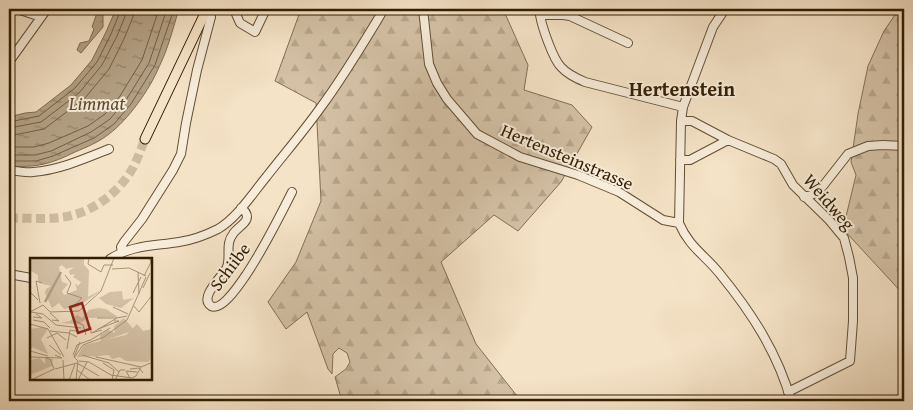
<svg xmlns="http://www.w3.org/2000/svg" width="913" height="410" viewBox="0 0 913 410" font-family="'Gentium Book Plus',serif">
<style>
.forest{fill:url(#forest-firs);stroke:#836f54}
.water{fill:url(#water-ripples);stroke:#7f6c50}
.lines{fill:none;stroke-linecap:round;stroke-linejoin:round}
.shore{stroke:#725e44;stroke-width:1}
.major-tunnel{stroke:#cebba0;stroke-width:9;stroke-dasharray:9 4.5;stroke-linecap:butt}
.minor-casing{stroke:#634e34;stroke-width:10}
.major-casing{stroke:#321d03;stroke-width:11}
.minor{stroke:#f8eddb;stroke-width:8}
.major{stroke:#f5e3c7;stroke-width:9}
.labels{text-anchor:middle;stroke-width:4;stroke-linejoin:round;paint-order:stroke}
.street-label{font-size:18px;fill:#321d03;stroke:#f8eddb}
.water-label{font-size:19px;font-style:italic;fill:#5f4b30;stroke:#f8eddb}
.quarter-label{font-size:20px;font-weight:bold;fill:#321d03;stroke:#f8eddb}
.inset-river{fill:none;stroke:#b3a084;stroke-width:2.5}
.inset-road{fill:none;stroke:#a79479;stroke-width:1}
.view{fill:#8f2418;fill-opacity:0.15;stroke:#8f2418;stroke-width:2.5}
.inset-edge{fill:none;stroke:#321d03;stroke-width:2.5}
</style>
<defs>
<pattern id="forest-firs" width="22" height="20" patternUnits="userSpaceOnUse" patternTransform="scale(1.25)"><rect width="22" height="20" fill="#d4c1a6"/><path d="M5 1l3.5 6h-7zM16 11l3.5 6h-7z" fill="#b6a58d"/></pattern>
<pattern id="water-ripples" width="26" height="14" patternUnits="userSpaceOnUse" patternTransform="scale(1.25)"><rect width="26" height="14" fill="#b3a084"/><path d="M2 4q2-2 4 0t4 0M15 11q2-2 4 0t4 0" fill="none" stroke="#92826a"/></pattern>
</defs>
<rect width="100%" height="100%" fill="#f5e3c7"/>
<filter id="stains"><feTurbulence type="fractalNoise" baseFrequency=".004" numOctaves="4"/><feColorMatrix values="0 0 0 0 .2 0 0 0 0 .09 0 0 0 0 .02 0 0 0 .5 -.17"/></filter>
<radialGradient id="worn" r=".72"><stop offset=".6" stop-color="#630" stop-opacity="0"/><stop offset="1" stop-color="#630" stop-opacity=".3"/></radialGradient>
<path class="forest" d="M301 9H503L528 65 524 90 572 105 592 127 561 182 518 231 494 215 441 262 476 344 521 401H342L335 377 346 369 350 362 347 353 339 348 333 354 332 374 328 369 307 312 286 329 268 302 296 262 321 201 316 103 275 81Z
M899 9H904V295L843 229 856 175 851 162 858 114 868 66 884 31Z"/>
<path class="water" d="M116 9H179C173 28 168 49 159 67 150 89 128 120 109 134 99 142 87 147 75 152 51 164 36 168 9 166V117L25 113 36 112 71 85 92 60 106 32Z
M98 10 103 12V27L81 53 77 50 80 43 89 41 94 29 92 27Z"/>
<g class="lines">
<path class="shore" d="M9 122 39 116 75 88 97 62 111 34 120 12V9
M9 128 41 122 79 93 102 65 117 36 126 14V9
M9 136 44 129 85 98 109 69 124 39 133 17 134 9
M9 147H34L49 143 88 126 105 114 120 96 142 60 159 9
M9 155H35L51 151 91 132 110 119 126 100 149 63 167 9
M9 161H36L53 156 94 138 114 124 131 104 155 65 174 9"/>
<path class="major-tunnel" d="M9 218C24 218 40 219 55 218 87 216 115 197 131 171 137 161 141 149 145 139"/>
<defs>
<path id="minor" d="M17 9 41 17
M238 9 236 14 240 23 255 32 266 9
M423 9 429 64 437 83 447 99 477 134 520 157 578 175 619 192 663 220 679 223
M725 9 713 27 683 107 681 121 679 223C689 247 705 255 720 274 751 312 778 353 791 401
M628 43 570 16 563 15H540C542 27 553 59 561 67 567 74 576 78 585 82L683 107
M9 62 47 9
M681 121H692L728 140 774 159 781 164 793 185 829 220 844 238 849 257 853 278V321L850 361 788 392
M680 160H690L728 140
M9 170C17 171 25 173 33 172 59 170 84 159 109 149
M804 197 811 195 819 191 848 154 868 146 883 145 904 146
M241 208C244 210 247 213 247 217 247 223 236 229 233 234 225 244 231 256 227 267 224 275 198 297 211 306 222 312 241 282 246 275 264 248 278 220 292 192
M122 252 121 247 124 242 142 219 173 170 181 154 186 123 197 70 211 17 209 9
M110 259C131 245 155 246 179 242 193 240 206 235 218 229 237 218 253 193 267 176 285 153 304 131 321 107 344 76 364 42 384 9
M9 274 31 278"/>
<path id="major" d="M145 139 207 9"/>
</defs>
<use href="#minor" class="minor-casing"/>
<use href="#major" class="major-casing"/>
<use href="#minor" class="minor"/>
<use href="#major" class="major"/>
</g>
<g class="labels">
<g class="street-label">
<text transform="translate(567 157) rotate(23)" y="6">Hertensteinstrasse</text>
<text transform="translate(829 202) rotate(49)" y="6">Weidweg</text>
<text transform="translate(230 267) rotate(-53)" y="6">Schiibe</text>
</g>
<g class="water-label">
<text x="97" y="110">Limmat</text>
</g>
<g class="quarter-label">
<text x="682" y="96">Hertenstein</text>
</g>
</g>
<g transform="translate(30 258)">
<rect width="122" height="122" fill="#f5e3c7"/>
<path d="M94 60 104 72 71 84 70 77 78 72 85 75 84 68Z" fill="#d4c1a6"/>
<path d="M0 0H54V7L59 12 58 39 71 32 48 49 34 51 29 45 22 50 15 35 14 38 16 31 21 28 13 26 8 23V17L1 13ZM32 7 36 11 44 9 39 13 40 17 45 16 43 19 51 24 48 28 45 25 47 32 34 37 32 33 38 26 32 24 29 9ZM92 33 93 42 104 40 91 50 76 46 69 40 80 34ZM68 50 76 51 88 59 58 60 48 66 31 65 40 63 47 57 52 60 59 52ZM107 66 113 73 122 71V100L118 104 96 103 90 99 82 101 79 97 47 99 54 87 96 77ZM13 69 18 71 11 81 18 96 2 89 0 93V71ZM10 100 15 106V101H23L22 108 0 117V102Z" fill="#d4c1a6" fill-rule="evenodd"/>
<path d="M122 79 121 93 99 89 66 99 52 96 57 88 61 93Z" fill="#d4c1a6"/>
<path class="inset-river" d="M15 44 31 14"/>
<path class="inset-road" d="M59 0 58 6 71 14 74 7H83M82 11 99 10 116 18M108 14 109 36M35 17 41 25 37 35 52 40M114 18 121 4 119 0M0 29V34L8 42M113 30 120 15M103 35 111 19M10 45 6 23 12 25M103 47 109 54 123 36M83 49 98 56M39 52 52 40M49 53 71 33 84 0M0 54 13 47 20 54 49 53M1 54 13 56 26 67 51 70M20 55 29 63 22 62M3 59 12 60 6 56M67 60H87M3 62 14 64 20 70M45 63 53 67 56 77M0 66 18 71 34 99M61 69V75L72 72M68 71 89 63H84M20 73 39 75 47 79M62 75 87 60 97 58M17 80 27 75 36 82M59 83 80 70M19 87 31 97M37 91 40 72 51 74 49 76M0 93 18 98M43 97 47 87 60 82M52 97 79 105 89 114M0 99 32 100 25 97M44 99 48 103 46 122M44 99 50 84M66 99 111 109M15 100 20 101 24 111M44 100 53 87 74 79 97 62 116 19M33 102 34 122M49 103 59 104 81 117 102 120 106 118M73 105 84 112 82 122M25 111 47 105 69 118M100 111 109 110 113 115M47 112 60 122M106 118 111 109 123 104M100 120 96 113 107 114M1 122 24 111M39 122 45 106M48 122 57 104M85 122 90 112H95"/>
<path class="view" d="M52 45 60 71 48 75 40 49Z"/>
<rect width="122" height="122" class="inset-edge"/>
</g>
<rect width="913" height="410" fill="none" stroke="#f5e3c7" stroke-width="30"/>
<rect x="10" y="10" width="893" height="390" fill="none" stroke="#321d03" stroke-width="2.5"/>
<rect x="15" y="15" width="883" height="380" fill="none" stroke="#321d03"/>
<rect width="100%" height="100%" filter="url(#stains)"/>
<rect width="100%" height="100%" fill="url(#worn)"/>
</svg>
